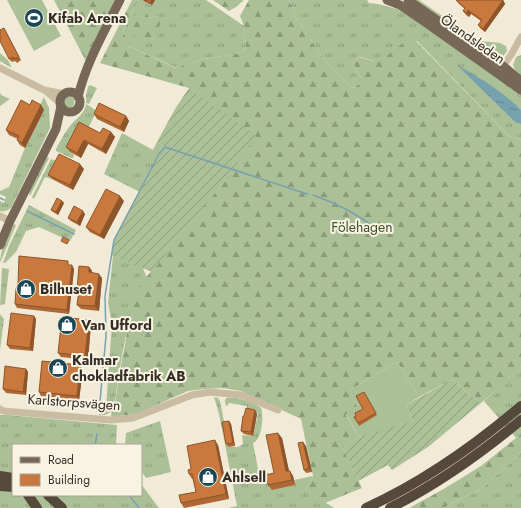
<svg xmlns="http://www.w3.org/2000/svg" width="521" height="508" viewBox="0 0 521 508" font-family="Jost,sans-serif">
<style>
.grass{fill:url(#grass-tufts);fill-rule:evenodd}
.forest{fill:url(#forest-firs)}
.garden{fill:url(#garden-furrows)}
.pitch{fill:#abc097}
.water{fill:url(#water-ripples)}
.lines{fill:none;stroke-linecap:round;stroke-linejoin:round}
.stream{stroke:#76a2af;stroke-width:1.5}
.minor{stroke:#c9bca3;stroke-width:7}
.major{stroke:#776756;stroke-width:9}
.highway{stroke:#55493c;stroke-width:10}
.wall{fill:#ad6835}
.shaded-wall{fill:#8d552b}
.building{fill:#c9793e;stroke:#8d552b}
.labels{text-anchor:middle;stroke-width:4;stroke-linejoin:round;paint-order:stroke}
.poi-label{font-size:14px;font-weight:bold;fill:#342d25;stroke:#f9f3e3;text-anchor:start}
.street-label{font-size:14px;fill:#342d25;stroke:#f9f3e3}
.park-label{font-size:14px;fill:#3c5329;stroke:#f9f3e3}
</style>
<defs>
<pattern id="grass-tufts" width="24" height="20" patternUnits="userSpaceOnUse"><rect width="24" height="20" fill="#abc097"/><path d="M3 7l-1-3M5 7V3M7 7l1-3M15 17l-1-3M17 17v-4M19 17l1-3" fill="none" stroke="#8c9c7b"/></pattern>
<pattern id="forest-firs" width="22" height="20" patternUnits="userSpaceOnUse"><rect width="22" height="20" fill="#abc097"/><path d="M5 1l3.5 6h-7zM16 11l3.5 6h-7z" fill="#8c9c7b"/></pattern>
<pattern id="garden-furrows" width="10" height="10" patternUnits="userSpaceOnUse"><rect width="10" height="10" fill="#abc097"/><path d="M-1 1l2-2M0 10L10 0M9 11l2-2" fill="none" stroke="#8c9c7b"/></pattern>
<pattern id="water-ripples" width="26" height="14" patternUnits="userSpaceOnUse"><rect width="26" height="14" fill="#76a2af"/><path d="M2 4q2-2 4 0t4 0M15 11q2-2 4 0t4 0" fill="none" stroke="#62848e"/></pattern>
</defs>
<rect width="100%" height="100%" fill="#f1ead7"/>
<path class="grass" d="M138 0H206L244 26 246 48 241 53 203 59 177 68 126 45V37L123 31ZM146 12 149 17 152 18 158 16 156 31 152 40Z
M289 0H367L369 3 378 4 397 9 422 24 521 94V140L510 137 417 41C406 47 387 62 374 61 369 60 364 57 359 57L353 63 361 78V82L354 88C328 71 312 41 295 16L294 10Z
M413 0H419L471 36 481 41 500 43 506 46 507 51 502 58 499 59Z
M0 53 8 60 12 68 0 61Z
M521 55V76L515 70 513 65 516 57Z
M90 85 97 88 89 104 86 103V95L88 87Z
M0 92 1 95 10 99 0 106Z
M63.5 102a5.5 5.5 0 1 1 11 0a5.5 5.5 0 1 1-11 0Z
M44 97 49 108 50 128 12 206C10 210 5 212 0 211V201L4 203 6 197 0 194V191L9 187 25 148 44 110 39 107Z
M86 104 97 111 87 130 70 152 74 155 73 158H71L56 151V149C60 141 64 134 69 127 75 119 85 114 86 104Z
M122 133 153 150 157 142 165 147 159 154 140 192 104 174Z
M48 157 49 158 30 196 29 192 46 158Z
M51 159 59 162 51 179 45 177 34 199 32 197Z
M29 205 76 230 70 241 39 227 26 231 16 252 5 263H3L9 246Z
M14 224 16 225 0 263C0 249 8 236 14 224Z
M113 256 142 266 147 278 135 291 122 355 115 400 111 412 105 415H99V412H104L106 408 112 323 108 303Z
M2 268 9 269 5 304 0 305Z
M0 314 4 319 0 350Z
M521 367V434L516 438 484 401Z
M214 397 218 398 220 401 229 447H238L243 444 242 435 253 436 258 413 247 410V406L229 403 227 406H226L225 401 226 398C236 396 253 402 261 408 264 416 262 440 253 443L258 469 265 468 267 472 275 479 272 489 295 485 294 480 313 476 306 490 334 508H228L237 506 219 414Z
M0 415H8L117 425 116 445H13V473L0 472Z
M160 421 171 472 146 478 141 471V445H125L126 433Z
M521 452V508H443L481 489Z
M141 484 159 508H67L54 495H141Z
M0 490H13V495C26 495 26 498 33 508H0Z
M34 495H43L57 508H41Z"/>
<path class="forest" d="M54 0H120L88 65Z
M132 0H138L123 31 126 37V45L176 68 203 59 241 53 246 48 244 26 240 16 249 0H289L294 10 295 16C312 41 328 71 354 88L361 82V78L353 63 359 57 373 61 382 60 411 36 510 137 521 140V367L502 385 481 403 465 391 453 379 419 397 397 362 350 390 358 408 346 415 359 437 342 447 362 488 325 503 306 490 313 476 301 419 241 391 222 388 203 389 188 391 136 414 111 417C111 410 115 404 116 396 119 379 121 362 125 345 129 326 125 309 135 291L226 179 189 88 100 63Z
M213 0H243V1L236 7 229 11Z
M141 11 146 12 149 17 152 18 158 16 163 19 152 40 146 42 137 40 129 26 133 16Z
M521 434V452L481 489 443 508H409L442 490 481 466Z"/>
<path class="garden" d="M189 88 256 136 226 179 152 272 111 255 114 240 159 154 165 147 157 142 175 109Z
M453 379 465 391 481 403 428 447 392 470 388 465 358 481 342 447 359 437 370 432 413 421 406 405Z"/>
<path class="pitch" d="M7 0H42L61 36 34 51Z
M397 362 419 397 406 405 413 421 359 437 346 414 357 408 350 390Z"/>
<path class="water" d="M457 65C479 77 503 92 521 110V124L515 122Z"/>
<g class="lines">
<path class="stream" d="M313 195C336 203 358 214 378 230
M0 198 4 200
M27 211 74 234
M99 412 106 336 105 296 114 240 159 154 165 147 307 194
M95 445 97 434
M129 495 139 508"/>
<path class="minor" d="M0 68 44 90 65 94
M500 70 511 55 521 37
M46 91 60 103
M0 216 10 221
M0 409 3 411 111 420 133 418 192 395 210 392 241 395 278 410"/>
<path class="major" d="M387 0 400 5 425 22 521 90
M408 0 503 66 521 81
M60 102a10 10 0 1 1 20 0a10 10 0 1 1-20 0Z
M78 97C86 63 104 32 120 0
M0 245 10 221 56 129 61 106"/>
<path class="highway" d="M0 476 13 478
M0 486 13 487
M28 495 37 508
M48 495 62 508
M366 508C423 482 473 447 521 406
M390 508C438 484 480 454 521 420"/>
</g>
<path class="wall" d="M143 0H155L152 5 144 1Z
M456 0H503L505 4 485 32 481 29 478 25 481 21 471 14 469 17 466 15 463 11 465 9 458 3Z
M4 28 21 60 17 63 15 61 12 62 9 59Z
M30 105H41L44 110 25 148 20 145 17 140 18 139 9 135 6 130Z
M94 114 126 116 129 121 124 132 97 119Z
M111 132 115 137 106 154 88 144 81 158 70 152 66 147 100 133Z
M84 169 73 190 52 179 48 175Z
M62 201 64 203 58 215 53 212 51 210Z
M124 201 104 239 90 232 86 227Z
M85 214 80 226 71 221 68 218Z
M70 265 74 269 69 314 17 308 15 304Z
M89 267 92 271V273L102 278 99 311 81 309 77 305 79 293 77 290Z
M34 316 36 319 33 351 10 349 7 345Z
M91 324 88 360 61 357 58 353Z
M26 369 28 372 26 395 6 393 3 389Z
M83 369 79 400 41 396 39 392Z
M365 395 377 415 359 426 354 417 356 416 363 409Z
M255 410 257 414 253 436 244 434 241 431 244 416Z
M229 421 231 424 235 446 229 447 226 444Z
M282 438 289 471 293 476 295 485 272 490 268 485 274 473Z
M218 445 229 499 184 508 181 503 196 492 193 479H192L189 474 191 469Z
M306 446 312 472 306 473 304 470Z"/>
<path class="shaded-wall" d="M152 0H155L152 5 150 3Z
M503 0 505 4 485 32 483 29Z
M468 10 471 14 469 17 467 13Z
M41 105 44 110 25 148 22 143Z
M126 116 129 121 124 132 120 127Z
M111 132 115 137 106 154 102 149Z
M84 140 88 144 81 158 77 153Z
M80 164 84 169 73 190 70 185Z
M120 196 124 201 104 239 100 235Z
M62 201 64 203 58 215 56 212Z
M83 211 85 214 80 226 77 222Z
M72 265 74 269 69 314 67 310Z
M89 267 92 271V277L89 272Z
M99 274 102 278 99 311 95 306Z
M34 316 36 319 33 351 30 348Z
M89 320 91 324 88 360 85 356Z
M80 365 83 369 79 400 77 396Z
M26 369 28 372 26 395 23 392Z
M255 410 257 414 253 436 251 432Z
M229 421 231 424 235 446 233 443Z
M278 433 282 438 290 476 286 471Z
M215 440 218 445 229 499 226 494Z
M303 442 306 446 312 472 309 468Z
M290 471 293 476 295 485 292 480Z"/>
<path class="building" d="M144 0H152L150 3Z
M456 0H503L483 29 478 25 482 20 468 10 467 13 463 11 465 8Z
M4 28 19 57 14 59 13 57 9 59 0 41V30Z
M21 100 30 105 32 100 41 105 22 143 17 140 19 136 6 130Z
M99 103 126 116 120 127 94 114Z
M79 122 100 133 103 128 111 132 102 149 84 140 77 153 66 147Z
M59 154 80 164 70 185 48 175Z
M106 189 120 196 100 235 86 227Z
M57 198 62 201 56 212 51 210Z
M74 206 83 211 77 222 68 218Z
M63 237 69 240 67 244 61 241Z
M19 256 68 261V265H72L67 310 15 304 16 289 18 284Z
M79 266 89 267V272L99 274 95 306 77 305 79 290H77Z
M11 313 34 316 30 348 7 345Z
M62 317 89 320 85 356 58 353Z
M42 361 80 365 77 396 39 392Z
M5 366 26 369 23 392 3 389Z
M364 392 376 413 358 423 354 417 356 416 355 413 363 409 356 396Z
M246 408 255 410 251 432 241 431 243 416H244Z
M229 421 233 443 226 444 222 422Z
M278 433 286 471H290L292 480 268 485 266 475 274 473 266 435Z
M215 440 226 494 181 503 179 495 196 492 192 474H189L188 470 191 469 187 446Z
M303 442 309 468 304 470 298 443Z"/>
<defs>
<symbol id="stadium-disc" viewBox="-11 -11 22 22"><circle r="9.5" fill="#1a4756" stroke="#f9f3e3"/><path d="M0-5a6.5 5 0 1 0 0 10a6.5 5 0 1 0 0-10ZM-3.5-1.8h7v3.6h-7Z" fill="#fff"/></symbol>
<symbol id="shop-disc" viewBox="-11 -11 22 22"><circle r="9.5" fill="#1a4756" stroke="#f9f3e3"/><path d="M-5-2.5h2.3a2.7 3.5 0 0 1 5.4 0H5L5.5 6h-11ZM-1.5-2.5h3a1.5 2.3 0 0 0-3 0Z" fill="#fff"/></symbol>
</defs>
<g fill-rule="evenodd">
<use href="#stadium-disc" x="23" y="7" width="22" height="22"/>
<use href="#shop-disc" x="15" y="278" width="22" height="22"/>
<use href="#shop-disc" x="56" y="314" width="22" height="22"/>
<use href="#shop-disc" x="47" y="357" width="22" height="22"/>
<use href="#shop-disc" x="197" y="466" width="22" height="22"/>
</g>
<g class="labels">
<g class="poi-label">
<text x="48" y="23">Kifab Arena</text>
<text x="40" y="294">Bilhuset</text>
<text x="81" y="330">Van Ufford</text>
<text x="72" y="365">Kalmar<tspan x="72" dy="16">chokladfabrik AB</tspan></text>
<text x="222" y="482">Ahlsell</text>
</g>
<g class="street-label">
<text transform="translate(473 39) rotate(35)" y="5">Ölandsleden</text>
<text transform="translate(74 402) rotate(4)" y="5">Karlstorpsvägen</text>
</g>
<g class="park-label">
<text x="362" y="232">Fölehagen</text>
</g>
</g>
<rect x="12" y="444" width="130" height="52" fill="#f9f3e3" stroke="#aaa497"/>
<rect x="20" y="457" width="20" height="6" fill="#776756" stroke="#aaa497"/>
<text x="48" y="464" font-size="12" fill="#342d25">Road</text>
<rect x="20" y="474" width="20" height="12" fill="#c9793e" stroke="#aaa497"/>
<text x="48" y="484" font-size="12" fill="#342d25">Building</text>
</svg>
